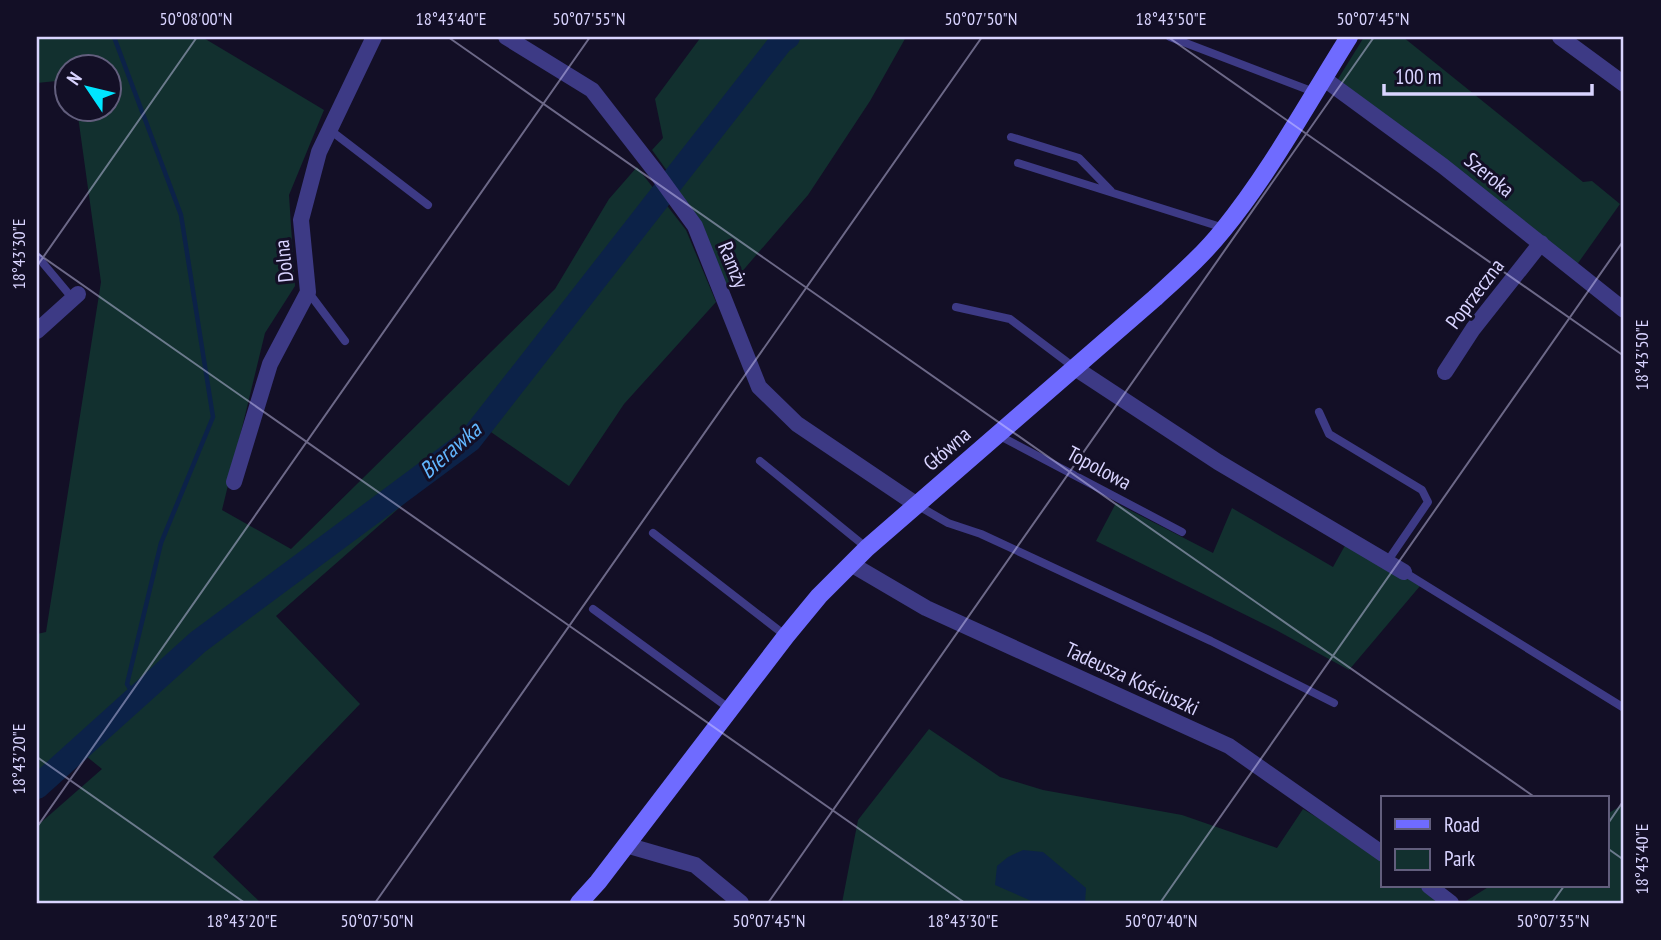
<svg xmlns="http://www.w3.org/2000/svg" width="1661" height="940" viewBox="0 0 1661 940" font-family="'PT Sans Narrow',sans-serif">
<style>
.green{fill:#12302f}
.water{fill:#0c2248}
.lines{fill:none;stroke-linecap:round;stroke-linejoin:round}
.stream{stroke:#0c2248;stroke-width:4.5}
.river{stroke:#0c2248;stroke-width:24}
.service{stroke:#3d3a85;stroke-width:8}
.minor{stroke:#3d3a85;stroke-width:16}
.secondary{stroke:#6f6bff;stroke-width:18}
.ticks{fill:none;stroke:#d9d4ff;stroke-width:2;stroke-opacity:0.45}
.labels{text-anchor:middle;stroke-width:6;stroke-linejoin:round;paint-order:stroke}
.street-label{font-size:21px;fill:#d9d4ff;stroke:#130f26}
.water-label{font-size:23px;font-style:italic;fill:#62b6ff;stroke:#130f26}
.neatline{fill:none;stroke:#d9d4ff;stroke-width:2.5}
.ticks-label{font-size:18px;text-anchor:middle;fill:#d9d4ff}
</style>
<rect width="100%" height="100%" fill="#130f26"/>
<path class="green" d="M37 37H202L324 110 289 195 295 286 265 333 222 510 291 549 555 289 609 199 637 167 686 230 716 302 624 404 569 486 488 430 276 616 360 704 213 857 261 903H37V826L102 769 86 756 37 801V634L46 632 101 282 77 109 108 108V66H66V80L37 83Z
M701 37H779L673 179 652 150 663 138 655 99Z
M793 37H906L870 101 808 195 727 289 697 219 673 183 783 44Z
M1364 37H1403L1583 182 1592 181 1620 204 1576 266 1338 79Z
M1116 503 1213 553 1232 508 1333 567 1347 542 1420 586 1349 670 1276 630 1096 541Z
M929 729 1000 777 1043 790 1182 815 1277 848 1303 809 1383 857V886H1430L1459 903H842L858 820Z
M1624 804V903H1467L1466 901 1490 886H1607V814Z"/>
<path class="water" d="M1023 850 1043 852 1086 888 1085 903H1036L995 885 997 866 1008 857Z"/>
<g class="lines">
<path class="stream" d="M114 37 181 215 213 417 161 543 127 684 136 698"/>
<path class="river" d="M37 787 198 642 470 440 781 42 788 37"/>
<path class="service" d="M1170 37 1314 92
M330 130 428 205
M1011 137 1079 158 1111 191
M1018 163 1224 228
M37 256 73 299
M309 293 345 341
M956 307 1010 319 1075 368
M1319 412 1329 434 1422 490 1428 502 1387 562
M998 435 1182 532
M760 461 867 548
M917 505 948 523 981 534 1211 641 1334 703
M653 533 786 636
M1404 572 1624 708
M593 609 730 709"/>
<path class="minor" d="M506 37 592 90 655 171 695 226 759 387 797 424 917 505
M1560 37 1624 84
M1323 78 1443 166 1624 310
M37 331 78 294
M1075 368 1218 462 1404 572
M1445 372 1473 329 1541 243
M234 482 270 364 308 292 301 220 319 152 374 37
M851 564 926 608 1229 746 1383 854
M626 845 695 865 741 903
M1429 886 1451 903"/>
<path class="secondary" d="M579 903 598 882 786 636 819 596 867 548 1155 298C1179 276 1203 255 1223 230 1271 171 1308 102 1349 37"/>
</g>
<path class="ticks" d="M448 37 1536 798M1168 37 1624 356M37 253 965 903M37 266 197 37M37 757 245 903M1607 825 1624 800M37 827 590 37M1607 848 1624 860M375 903 982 37M768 903 1374 37M1160 903 1624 240M1552 903 1564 886"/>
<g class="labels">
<g class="street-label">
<text transform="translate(1489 175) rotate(39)" y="7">Szeroka</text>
<text transform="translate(284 261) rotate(-96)" y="7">Dolna</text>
<text transform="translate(733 265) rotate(68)" y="7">Ramży</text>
<text transform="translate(1475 294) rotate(-53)" y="7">Poprzeczna</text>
<text transform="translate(947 449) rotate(-41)" y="7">Główna</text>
<text transform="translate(1099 468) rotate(28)" y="7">Topolowa</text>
<text transform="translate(1132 679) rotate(25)" y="7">Tadeusza Kościuszki</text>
</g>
<g class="water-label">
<text transform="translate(450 450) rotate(-41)" y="8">Bierawka</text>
</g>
</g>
<rect width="1661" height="940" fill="none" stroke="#130f26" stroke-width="77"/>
<rect x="1381" y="796" width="228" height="91" fill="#130f26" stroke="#625e7d" stroke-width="2"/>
<rect x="1395" y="819" width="35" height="10" fill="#6f6bff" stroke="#625e7d" stroke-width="2"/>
<text x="1444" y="832" font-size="21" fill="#d9d4ff">Road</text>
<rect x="1395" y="849" width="35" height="21" fill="#12302f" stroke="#625e7d" stroke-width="2"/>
<text x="1444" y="866" font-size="21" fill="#d9d4ff">Park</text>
<g transform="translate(88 88) rotate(305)"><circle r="33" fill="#130f26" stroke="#625e7d" stroke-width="2"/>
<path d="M0-5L12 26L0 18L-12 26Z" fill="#00e5ff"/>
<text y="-10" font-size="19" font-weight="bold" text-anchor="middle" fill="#d9d4ff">N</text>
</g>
<path d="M1384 84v10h208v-10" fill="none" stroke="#d9d4ff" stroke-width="3.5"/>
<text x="1395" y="84" font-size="21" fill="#d9d4ff" stroke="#130f26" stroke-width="5" paint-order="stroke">100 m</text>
<rect x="38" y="38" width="1584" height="864" class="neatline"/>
<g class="ticks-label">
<text x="196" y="25">50°08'00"N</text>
<text x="451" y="25">18°43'40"E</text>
<text x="589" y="25">50°07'55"N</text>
<text x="981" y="25">50°07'50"N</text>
<text x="1171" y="25">18°43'50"E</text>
<text x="1373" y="25">50°07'45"N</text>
<text transform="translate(19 254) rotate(-90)" y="6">18°43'30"E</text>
<text transform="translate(1642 355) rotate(-90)" y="6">18°43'50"E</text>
<text transform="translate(19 759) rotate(-90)" y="6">18°43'20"E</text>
<text transform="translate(1642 859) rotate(-90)" y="6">18°43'40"E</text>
<text x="242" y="927">18°43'20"E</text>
<text x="377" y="927">50°07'50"N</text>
<text x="769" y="927">50°07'45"N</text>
<text x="963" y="927">18°43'30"E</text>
<text x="1161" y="927">50°07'40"N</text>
<text x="1553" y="927">50°07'35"N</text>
</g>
</svg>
